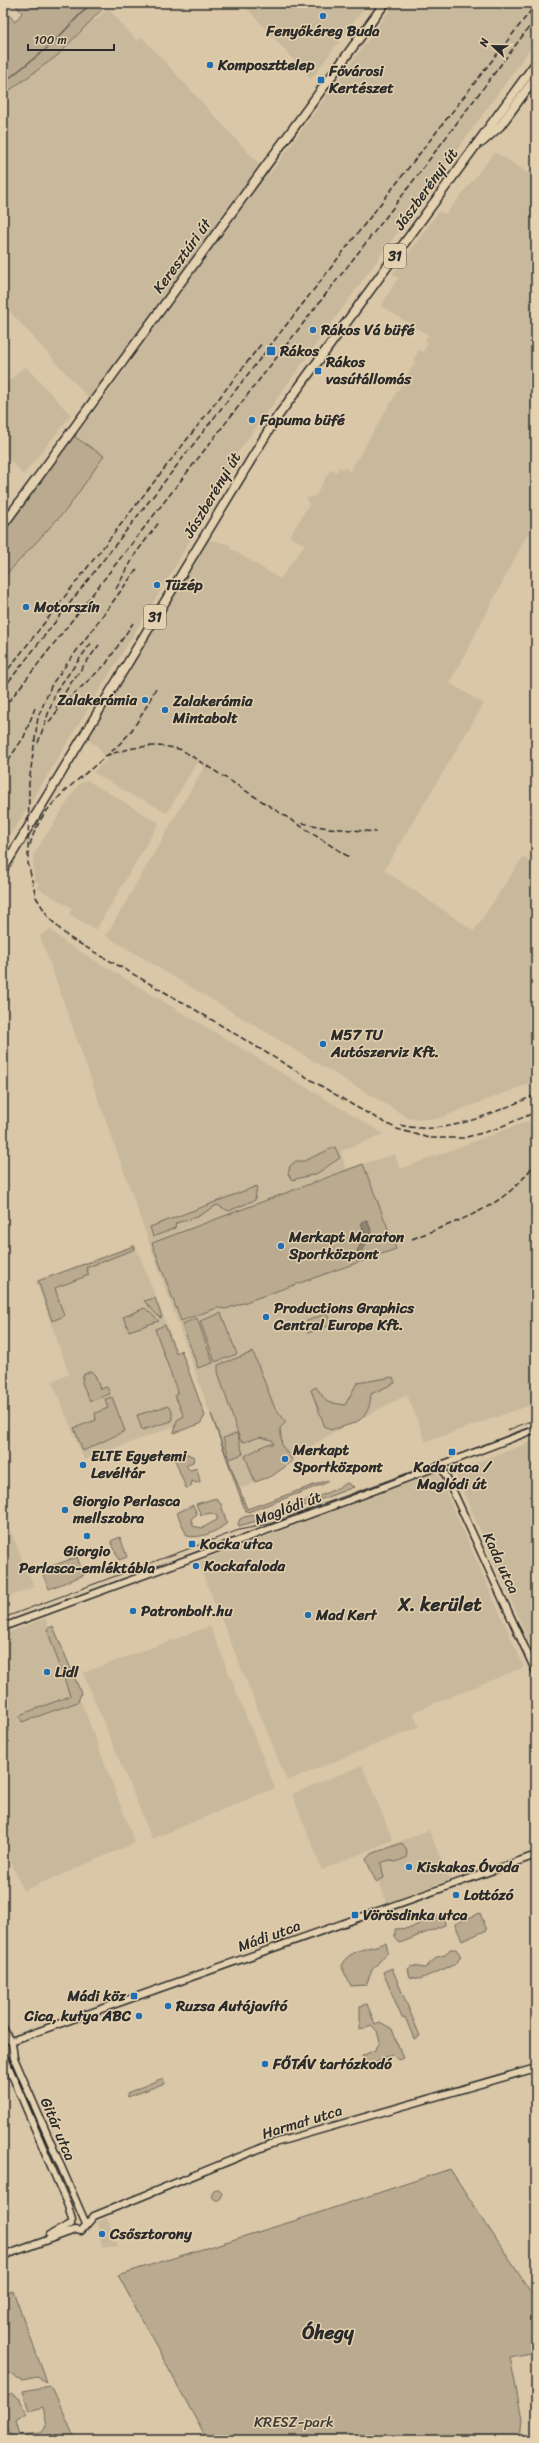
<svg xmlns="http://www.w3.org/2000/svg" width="539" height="2443" viewBox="0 0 539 2443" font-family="Sriracha,sans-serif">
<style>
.built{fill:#c9b99c}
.green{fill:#b9aa90;stroke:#726a5e}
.water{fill:#8e8472;stroke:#666056}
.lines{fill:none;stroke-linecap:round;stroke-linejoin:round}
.stream{stroke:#666056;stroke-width:1.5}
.minor-casing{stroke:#2b2b2b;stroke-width:9}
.major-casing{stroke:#2b2b2b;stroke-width:11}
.minor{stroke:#e4d1af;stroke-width:6}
.major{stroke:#e4d1af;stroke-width:8}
.tram{stroke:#2b2b2b;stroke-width:1}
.rail{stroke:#2b2b2b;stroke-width:1.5;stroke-dasharray:6 3;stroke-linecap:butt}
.poi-dot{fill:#1f6fb2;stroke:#e4d1af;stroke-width:1.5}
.labels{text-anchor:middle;stroke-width:3;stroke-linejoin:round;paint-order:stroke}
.shield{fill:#e4d1af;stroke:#625d53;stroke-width:1}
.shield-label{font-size:14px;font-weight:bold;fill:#2b2b2b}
.poi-label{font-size:15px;font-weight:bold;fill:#2b2b2b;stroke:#e4d1af;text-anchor:start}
.street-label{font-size:15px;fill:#2b2b2b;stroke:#e4d1af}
.park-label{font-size:15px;fill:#403e3a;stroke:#e4d1af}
.district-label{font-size:19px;font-weight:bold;fill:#2b2b2b;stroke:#e4d1af}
</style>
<rect width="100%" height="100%" fill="#d9c7a7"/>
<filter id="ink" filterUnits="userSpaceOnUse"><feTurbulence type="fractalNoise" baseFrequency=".025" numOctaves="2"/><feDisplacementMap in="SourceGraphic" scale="8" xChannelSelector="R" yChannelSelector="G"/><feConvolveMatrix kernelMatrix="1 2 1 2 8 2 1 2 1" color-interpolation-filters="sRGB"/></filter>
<g filter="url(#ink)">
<path class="built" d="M242 3H368L311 79Z
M395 3H536V41L239 451 172 572 17 825 3 844V578L67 509 104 457 75 437 137 353 94 404 3 304V95L57 56 93 19 95 20 108 8 137 41 142 37 269 175Z
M495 152 536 178V518L450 683 484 704 384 870 474 931 523 857 536 866V1081L437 1119H410L106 936 204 767 197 762 167 813 140 798 138 799 93 772 107 760 95 743 93 745 88 738 207 539 231 545 230 548 280 579 305 544 289 537 309 505 307 498 315 496 331 469 336 472 340 467 343 469 344 467 350 471 415 362 413 360 419 350 423 352 428 343 425 341 428 335 381 306 398 278 393 274 439 211 446 214Z
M25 366 71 415 23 475 3 452V386Z
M87 780 159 823 96 930 69 914 72 908 37 888 39 884 34 880 33 855 79 784Z
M50 929 66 943 384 1134 341 1151 346 1169 395 1154 400 1169 536 1118V1403L426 1442 407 1395 334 1432 248 1486 237 1489 40 936Z
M135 1244 202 1416 84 1460 52 1381 69 1374 36 1281Z
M536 1440V1657L454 1471Z
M437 1472 524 1667 413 1712 419 1727 287 1781 198 1562Z
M3 1513 34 1587 3 1599Z
M45 1618 84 1709 135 1843 23 1891 3 1842V1741L7 1739 3 1729V1635Z
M210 1626 275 1788 152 1839 83 1673Z
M362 1765 393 1840 322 1870 292 1794Z
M429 1830 450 1880 387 1903 368 1854Z
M107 2218 117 2246 102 2248 97 2222Z"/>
<path class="green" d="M14 3H108L57 56 3 95V8L15 22 22 13Z
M81 422 75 437 104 456 67 509 3 578V524Z
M335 1147 340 1158 316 1174 292 1180 288 1174 290 1166 296 1161H304Z
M363 1164 396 1249 226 1309 217 1308 181 1321 152 1243Z
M257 1186 255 1200 229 1211 217 1205 197 1217 176 1223 175 1228 153 1237 150 1227Z
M134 1246 135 1249 86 1268 89 1275 55 1288 64 1316 52 1321 38 1281Z
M155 1298 162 1317 160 1318 144 1301Z
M145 1308 159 1321 129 1331 123 1317Z
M221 1313 237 1354 215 1362 200 1321Z
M327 1313 331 1325 308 1333 305 1324 307 1321Z
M197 1318 213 1363 198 1368 182 1324Z
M165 1325 176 1353 181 1350 205 1416 200 1424 174 1433 177 1420 184 1416 175 1396 178 1394 155 1329Z
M253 1352 274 1406 286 1422 280 1428 282 1446 293 1461 272 1476 255 1482 245 1456 267 1444H274L272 1440 260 1437 244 1442 240 1440 218 1372V1365Z
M91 1371 95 1375 100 1389 107 1387 110 1394 90 1401 82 1383 83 1375Z
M393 1377 395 1383 371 1394C369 1423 355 1423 330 1430L325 1427 311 1390 316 1387 327 1402 345 1405 357 1383Z
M112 1397 125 1431 83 1451 74 1428 96 1420 95 1413 108 1408 105 1399Z
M167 1406 172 1410V1421L142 1430 137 1415Z
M211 1414 247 1509 328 1480 326 1483 248 1512 245 1510Z
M237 1433 243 1454 230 1459 223 1438Z
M183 1452 194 1457 193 1462 187 1465V1467L190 1470 197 1468 200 1482 196 1483 192 1481 191 1487 186 1488 175 1460Z
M347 1483 354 1487 282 1514 239 1526 238 1524 240 1519 244 1517C282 1509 312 1502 347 1483Z
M216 1498 221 1504 227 1523C217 1532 200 1539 187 1536L177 1513 193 1505 197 1514 191 1519 193 1526 202 1528 217 1520V1516L211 1513 201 1515 196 1504Z
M120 1537 127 1557 119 1560 111 1541Z
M77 1557 84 1575 49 1589 41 1570Z
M53 1626 81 1693 78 1702 22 1722 20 1717 22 1714 70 1696 47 1629Z
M402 1843 407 1851 406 1858 395 1862 389 1860 381 1863 384 1878 376 1882 366 1859 371 1854Z
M480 1913 487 1930 462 1941 455 1924Z
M435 1915 444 1920 445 1925 400 1943 395 1938V1929L411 1928Z
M386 1943 388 1952 372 1970 366 1985 351 1986 341 1966C347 1950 371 1948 386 1943Z
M450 1949H456L461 1956 456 1964 420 1979 410 1977 408 1969 412 1966 425 1968 437 1957 445 1955Z
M392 1968 420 2036 414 2039 405 2017 402 2018 383 1972Z
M367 2004 375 2024 380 2022 392 2029 403 2058 398 2060 393 2055 385 2057 368 2067 362 2056 375 2050 380 2042 377 2031 371 2025 360 2030V2006Z
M163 2078 165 2083 128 2097 127 2093Z
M450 2169 536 2300V2352L510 2357 522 2419 520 2440H207L118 2275 297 2220Z
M212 2195a5 5 0 1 1 10 0a5 5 0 1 1-10 0Z
M13 2291 47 2382 37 2377 22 2380 6 2372 3 2365V2332L7 2326 3 2294Z
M49 2386 53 2389 74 2437 72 2440H13L3 2417V2397L12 2393 20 2399 26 2414 16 2421 20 2435 41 2433 47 2426 43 2407 29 2411 23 2391Z"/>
<path class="water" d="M367 1220 372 1233 365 1236 361 1222Z
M363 1240 367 1242 361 1254 357 1251Z"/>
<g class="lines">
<path class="stream" d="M3 83 51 45 91 3"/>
<defs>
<path id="minor" d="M441 1465 536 1672
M3 1627 360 1496 536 1429
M3 2028 9 2039
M3 2040 9 2039 12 2043 14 2058 86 2224
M11 2041 536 1855
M3 2054 68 2206 72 2220
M50 2235 71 2224
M3 2256 75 2230 81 2231 94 2216 271 2144 536 2068"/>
<path id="major" d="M482 142 500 126 536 77
M3 525 385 3
M3 869 275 420 536 63"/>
</defs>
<use href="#minor" class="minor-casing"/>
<use href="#major" class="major-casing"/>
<use href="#minor" class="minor"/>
<use href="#major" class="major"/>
<path class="tram" d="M508 1430 536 1419
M3 1618 239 1530 269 1524 536 1426"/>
<path class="rail" d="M137 569 52 684 38 717 29 783 28 863 36 897 49 918 68 937 189 1006 356 1107 397 1129 429 1138H463L493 1130 536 1112
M116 589 136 553 160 521
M3 676 262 343
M3 689 536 4
M56 708 70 684 99 645
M3 709 389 213 536 18
M49 722 61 706 106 664 133 623
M38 743 56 691 92 642
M105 756C131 747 156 742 182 750L349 857
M3 768 24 737 35 708
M302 823 328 828 376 832
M30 845C42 796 95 772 127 736 139 722 148 703 157 686
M400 1125C447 1137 493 1112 536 1095
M412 1239C459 1220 508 1207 536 1161"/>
</g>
</g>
<g class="poi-dot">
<circle cx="323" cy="16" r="4"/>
<circle cx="210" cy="65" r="4"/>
<rect x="317" y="76" width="8" height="8" rx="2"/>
<circle cx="313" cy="330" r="4"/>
<rect x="266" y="346" width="10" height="10" rx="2"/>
<rect x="314" y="367" width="8" height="8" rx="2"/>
<circle cx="252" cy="420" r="4"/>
<circle cx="157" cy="585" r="4"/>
<circle cx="26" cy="607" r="4"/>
<circle cx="145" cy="700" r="4"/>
<circle cx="165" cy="710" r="4"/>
<circle cx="323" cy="1044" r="4"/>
<circle cx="281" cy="1246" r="4"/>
<circle cx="266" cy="1317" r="4"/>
<rect x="448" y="1448" width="8" height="8" rx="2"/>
<circle cx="285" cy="1459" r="4"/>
<circle cx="83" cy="1465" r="4"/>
<circle cx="65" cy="1510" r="4"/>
<circle cx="87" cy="1536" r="4"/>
<rect x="188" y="1540" width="8" height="8" rx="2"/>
<circle cx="196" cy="1566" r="4"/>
<circle cx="133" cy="1611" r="4"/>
<circle cx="308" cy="1615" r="4"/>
<circle cx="47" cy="1672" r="4"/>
<circle cx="409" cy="1867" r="4"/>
<circle cx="456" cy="1895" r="4"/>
<rect x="351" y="1911" width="8" height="8" rx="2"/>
<rect x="130" y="1992" width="8" height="8" rx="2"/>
<circle cx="168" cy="2006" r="4"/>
<circle cx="139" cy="2016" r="4"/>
<circle cx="265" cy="2064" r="4"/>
<circle cx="102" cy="2234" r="4"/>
</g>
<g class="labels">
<g class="shield">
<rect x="384" y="244" width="22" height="24" rx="3"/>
<rect x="144" y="605" width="22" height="24" rx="3"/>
</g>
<g class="shield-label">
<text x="395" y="261">31</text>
<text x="155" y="622">31</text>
</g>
<g class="poi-label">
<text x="323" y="36" text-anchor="middle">Fenyőkéreg Buda</text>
<text x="218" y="70">Komposzttelep</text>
<text x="329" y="76">Fővárosi<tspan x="329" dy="17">Kertészet</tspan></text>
<text x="321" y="335">Rákos Vá büfé</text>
<text x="280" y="356">Rákos</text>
<text x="326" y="367">Rákos<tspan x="326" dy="17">vasútállomás</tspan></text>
<text x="260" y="425">Fapuma büfé</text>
<text x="165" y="590">Tüzép</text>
<text x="34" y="612">Motorszín</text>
<text x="137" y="705" text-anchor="end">Zalakerámia</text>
<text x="173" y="706">Zalakerámia<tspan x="173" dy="17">Mintabolt</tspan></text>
<text x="331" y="1040">M57 TU<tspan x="331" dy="17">Autószerviz Kft.</tspan></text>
<text x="289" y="1242">Merkapt Maraton<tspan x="289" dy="17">Sportközpont</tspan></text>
<text x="274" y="1313">Productions Graphics<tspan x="274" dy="17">Central Europe Kft.</tspan></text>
<text x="293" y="1455">Merkapt<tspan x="293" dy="17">Sportközpont</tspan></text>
<text x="91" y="1461">ELTE Egyetemi<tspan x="91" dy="17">Levéltár</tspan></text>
<text x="452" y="1472" text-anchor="middle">Kada utca /<tspan x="452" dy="17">Maglódi út</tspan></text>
<text x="73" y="1506">Giorgio Perlasca<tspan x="73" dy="17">mellszobra</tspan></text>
<text x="200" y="1549">Kocka utca</text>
<text x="87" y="1556" text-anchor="middle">Giorgio<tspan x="87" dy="17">Perlasca-emléktábla</tspan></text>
<text x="204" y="1571">Kockafaloda</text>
<text x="141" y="1616">Patronbolt.hu</text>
<text x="316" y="1620">Mad Kert</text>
<text x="55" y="1677">Lidl</text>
<text x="417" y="1872">Kiskakas Óvoda</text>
<text x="464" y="1900">Lottózó</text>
<text x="363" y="1920">Vörösdinka utca</text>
<text x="126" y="2001" text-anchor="end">Mádi köz</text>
<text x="176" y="2011">Ruzsa Autójavító</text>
<text x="131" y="2021" text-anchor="end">Cica, kutya ABC</text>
<text x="273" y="2069">FŐTÁV tartózkodó</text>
<text x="110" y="2239">Csősztorony</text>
</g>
<g class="street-label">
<text transform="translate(426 189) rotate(-54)" y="5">Jászberényi út</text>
<text transform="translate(182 256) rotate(-54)" y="5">Keresztúri út</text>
<text transform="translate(212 495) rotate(-59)" y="5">Jászberényi út</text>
<text transform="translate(288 1508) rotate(-20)" y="5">Maglódi út</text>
<text transform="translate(501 1563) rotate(65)" y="5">Kada utca</text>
<text transform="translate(269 1936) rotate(-20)" y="5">Mádi utca</text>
<text transform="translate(302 2122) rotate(-17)" y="5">Harmat utca</text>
<text transform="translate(58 2129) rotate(67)" y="5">Gitár utca</text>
</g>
<g class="park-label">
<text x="294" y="2427">KRESZ-park</text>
</g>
<g class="district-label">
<text x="440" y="1611">X. kerület</text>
<text x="328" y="2339">Óhegy</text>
</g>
</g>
<rect width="539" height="2443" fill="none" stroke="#e4d1af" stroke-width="16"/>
<rect x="8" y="8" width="523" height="2427" fill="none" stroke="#2b2b2b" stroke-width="1.5" filter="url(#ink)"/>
<g transform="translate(493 46) rotate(292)" stroke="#e4d1af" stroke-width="3" paint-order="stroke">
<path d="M0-3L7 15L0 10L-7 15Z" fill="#2b2b2b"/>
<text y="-6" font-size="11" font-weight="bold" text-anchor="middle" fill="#2b2b2b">N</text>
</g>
<path d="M28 44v6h86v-6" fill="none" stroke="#2b2b2b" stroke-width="2"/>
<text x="34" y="44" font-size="12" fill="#2b2b2b" stroke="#e4d1af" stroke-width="3" paint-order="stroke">100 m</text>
</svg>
